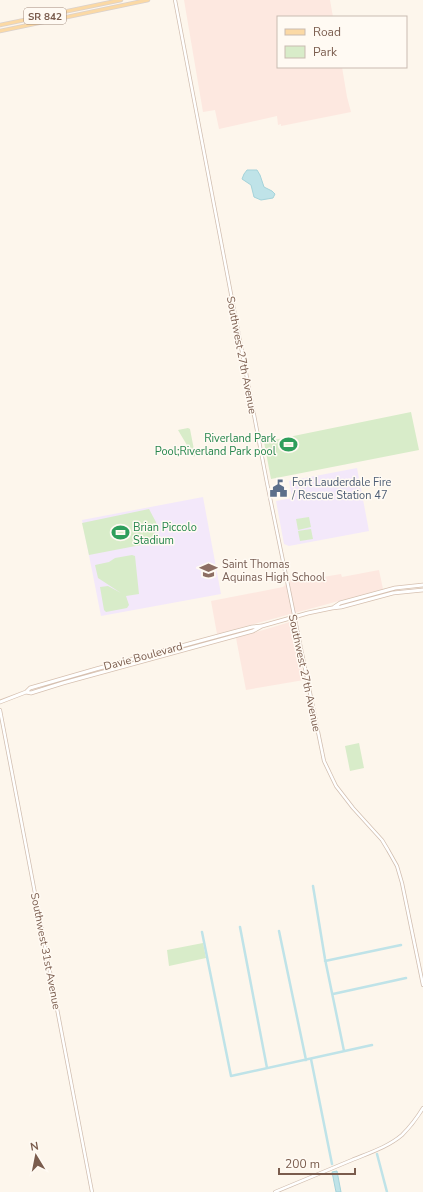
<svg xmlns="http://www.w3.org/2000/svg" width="423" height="1192" viewBox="0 0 423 1192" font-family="'Nunito Sans',sans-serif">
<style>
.commercial{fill:#fde8e0}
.education{fill:#f3e8fa}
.green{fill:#d8ecc9}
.water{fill:#bfe3e8;stroke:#a5d3da}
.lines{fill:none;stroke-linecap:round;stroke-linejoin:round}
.canal{stroke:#bfe3e8;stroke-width:2.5}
.tertiary-casing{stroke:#d1beb0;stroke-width:4}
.secondary-casing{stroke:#d6c0b0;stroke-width:4.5}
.primary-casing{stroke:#dad1cd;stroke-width:4.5}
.tertiary{stroke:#fff;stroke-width:2.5}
.secondary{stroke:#fff;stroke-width:3}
.primary{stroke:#fbd9a5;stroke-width:3}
.labels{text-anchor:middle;stroke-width:3;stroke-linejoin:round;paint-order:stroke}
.shield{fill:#fffaf3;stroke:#a28b7f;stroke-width:1}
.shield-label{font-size:10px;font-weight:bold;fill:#7a5c4d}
.street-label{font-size:11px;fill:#7a5c4d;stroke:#fffaf3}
.leisure-label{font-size:11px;fill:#27864d;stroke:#fffaf3;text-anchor:end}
.service-label{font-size:11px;fill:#4e5e75;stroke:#fffaf3;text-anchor:start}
.education-label{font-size:11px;fill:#785e54;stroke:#fffaf3;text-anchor:start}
</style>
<rect width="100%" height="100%" fill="#fdf6ec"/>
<path class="commercial" d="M184 0H330L333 17H278V67H342L347 97 351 112 281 126V124L278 125 277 116 219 129 215 110 203 112Z
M379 570 383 589 217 634 211 601 283 587 292 578 304 576 305 580 341 574 342 577Z
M293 621 304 680 246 690 236 638Z"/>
<path class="education" d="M357 468 369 531 289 546 284 544 276 501 292 498 289 481Z
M203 497 221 594 101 616 82 520Z"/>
<path class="green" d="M411 412 419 450 271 479 264 442Z
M188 428 190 429 195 455 194 457 178 430Z
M149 509 157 524 153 542 146 544 89 555 82 523Z
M309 517 311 527 298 530 296 519Z
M311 529 313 539 300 541 298 531Z
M132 555 135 556 139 594 126 596 129 605 127 608 106 612 104 610 100 587 108 586 121 593 98 578 95 565 109 562 115 558Z
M359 743 364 768 350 771 345 746Z
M203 943 206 958 169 966 167 950Z"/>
<path class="water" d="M247 170H257L260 175 264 187 272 191 275 194 273 198 261 200 254 197 251 185 242 179 244 174Z
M337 1171 341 1192H336L332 1172Z"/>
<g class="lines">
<path class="canal" d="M313 886 325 959 344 1051
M240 927 267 1068
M279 931 306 1060
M202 932 231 1076 372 1045
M325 961 401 945
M333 994 406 978
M311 1059 332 1164
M377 1154 387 1192"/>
<defs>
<path id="tertiary" d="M175 0 267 483 324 761 336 786 353 808 382 840 388 850 397 866 402 883 423 985
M0 710 92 1192
M275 1192C301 1181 326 1171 352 1160 369 1153 388 1147 402 1135 410 1127 417 1118 423 1108"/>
<path id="secondary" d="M334 607 340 603 395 588 423 585
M26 692 31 693 63 683 231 637 253 631 262 626 308 613 332 608 341 607 393 593 423 590
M0 702 26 692 30 688 96 669 233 632 252 627 261 626"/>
<path id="primary" d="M0 25 121 0
M0 31 148 0"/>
</defs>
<use href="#tertiary" class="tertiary-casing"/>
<use href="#secondary" class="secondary-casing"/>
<use href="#primary" class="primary-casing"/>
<use href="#tertiary" class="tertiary"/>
<use href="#secondary" class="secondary"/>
<use href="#primary" class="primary"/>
</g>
<defs>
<symbol id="stadium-bare" viewBox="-9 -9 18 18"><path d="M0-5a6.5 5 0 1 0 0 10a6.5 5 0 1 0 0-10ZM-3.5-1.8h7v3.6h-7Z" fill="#2e9e5b" stroke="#fffaf3" stroke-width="2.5" paint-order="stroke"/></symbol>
<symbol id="civic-bare" viewBox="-9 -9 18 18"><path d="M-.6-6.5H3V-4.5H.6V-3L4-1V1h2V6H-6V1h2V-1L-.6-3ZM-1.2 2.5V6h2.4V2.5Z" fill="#5c6f8a" stroke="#fffaf3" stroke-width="2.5" paint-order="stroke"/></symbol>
<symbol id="school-bare" viewBox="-9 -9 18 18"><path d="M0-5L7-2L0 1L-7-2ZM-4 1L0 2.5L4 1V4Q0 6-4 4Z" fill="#8d6e63" stroke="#fffaf3" stroke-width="2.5" paint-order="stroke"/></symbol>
</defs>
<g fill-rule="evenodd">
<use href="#stadium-bare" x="276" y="432" width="25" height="25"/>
<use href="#civic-bare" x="266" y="476" width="25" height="25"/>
<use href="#stadium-bare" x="108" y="520" width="25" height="25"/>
<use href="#school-bare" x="196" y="558" width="25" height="25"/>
</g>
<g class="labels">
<rect class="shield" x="24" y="8" width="42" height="16" rx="3"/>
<g class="shield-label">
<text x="45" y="20">SR 842</text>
</g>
<g class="street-label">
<text transform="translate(242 355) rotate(79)" y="4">Southwest 27th Avenue</text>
<text transform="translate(143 656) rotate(-15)" y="4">Davie Boulevard</text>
<text transform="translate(305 673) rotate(78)" y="4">Southwest 27th Avenue</text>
<text transform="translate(46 951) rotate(79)" y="4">Southwest 31st Avenue</text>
</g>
<g class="leisure-label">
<text x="276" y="442">Riverland Park<tspan x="276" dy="13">Pool;Riverland Park pool</tspan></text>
<text x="133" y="531" text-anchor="start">Brian Piccolo<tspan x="133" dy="13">Stadium</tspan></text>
</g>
<g class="service-label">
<text x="292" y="486">Fort Lauderdale Fire<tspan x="292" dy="13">/ Rescue Station 47</tspan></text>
</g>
<g class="education-label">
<text x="222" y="568">Saint Thomas<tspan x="222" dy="13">Aquinas High School</tspan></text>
</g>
</g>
<rect x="277" y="16" width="130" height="52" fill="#fffaf3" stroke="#cabbb1"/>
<rect x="285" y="29" width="20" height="6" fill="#fbd9a5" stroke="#cabbb1"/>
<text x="313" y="36" font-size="12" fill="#7a5c4d">Road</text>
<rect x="285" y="46" width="20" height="12" fill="#d8ecc9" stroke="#cabbb1"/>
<text x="313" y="56" font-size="12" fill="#7a5c4d">Park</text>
<g transform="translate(36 1156) rotate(350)" stroke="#fffaf3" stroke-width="3" paint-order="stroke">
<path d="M0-3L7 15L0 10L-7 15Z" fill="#7a5c4d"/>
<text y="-6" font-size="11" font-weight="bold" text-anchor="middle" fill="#7a5c4d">N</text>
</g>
<path d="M279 1168v6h76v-6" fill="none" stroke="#7a5c4d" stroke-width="2"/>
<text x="285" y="1168" font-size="12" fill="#7a5c4d" stroke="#fffaf3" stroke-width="3" paint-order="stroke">200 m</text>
</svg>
